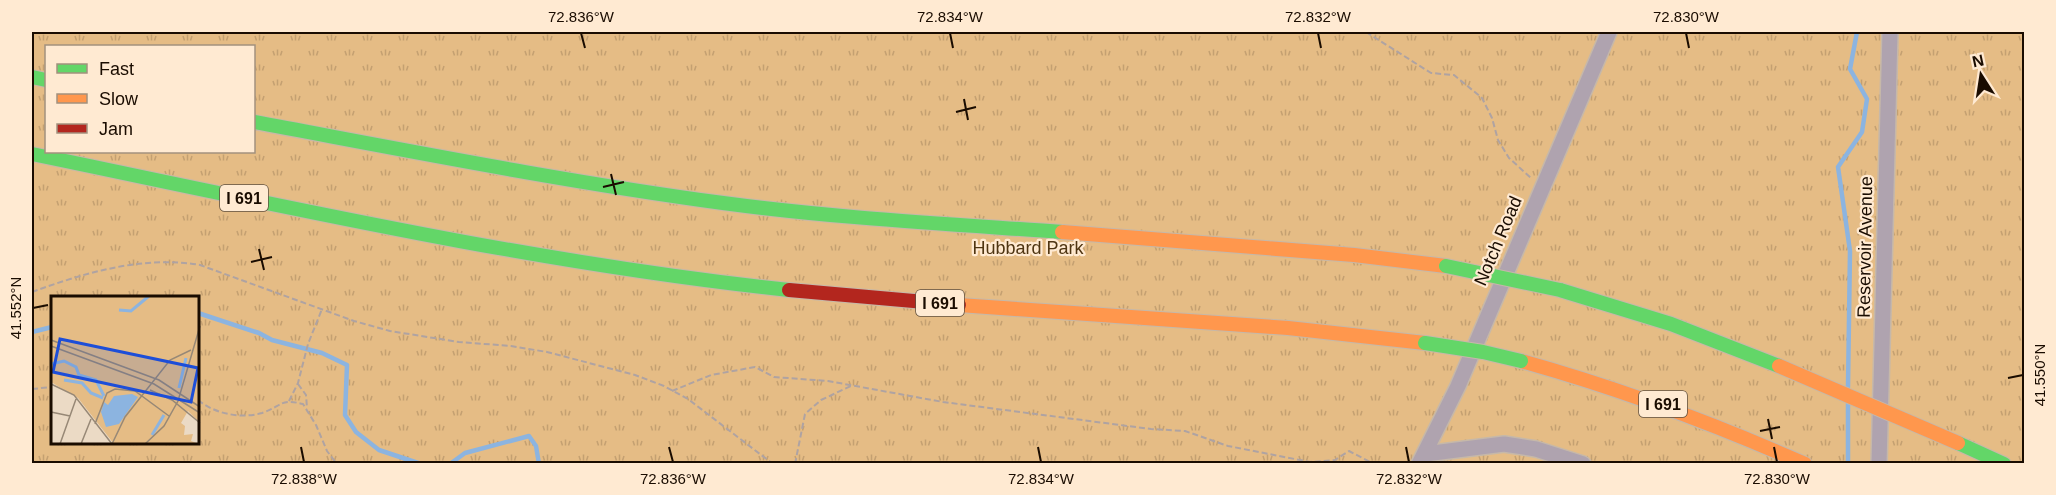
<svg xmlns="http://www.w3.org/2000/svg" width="2056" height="495" viewBox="0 0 2056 495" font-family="Helvetica,sans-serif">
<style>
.park{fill:url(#park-tufts);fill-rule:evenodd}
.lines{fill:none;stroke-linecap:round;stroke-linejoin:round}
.stream{stroke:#8cb4e0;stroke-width:4.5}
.street-casing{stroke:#c6b8a9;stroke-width:18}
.fast-casing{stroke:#c6b8a9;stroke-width:16}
.slow-casing{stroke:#c6b8a9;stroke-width:16}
.jam-casing{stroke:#c6b8a9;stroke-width:16}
.path{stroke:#afa3a2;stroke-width:2;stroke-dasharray:6 3;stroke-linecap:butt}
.street{stroke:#afa3af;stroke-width:15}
.fast{stroke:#63d668;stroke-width:14}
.slow{stroke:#ff974d;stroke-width:14}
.jam{stroke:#b3261e;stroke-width:14}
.fast-bridge-casing{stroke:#c6b8a9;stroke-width:16;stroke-linecap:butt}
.slow-bridge-casing{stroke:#c6b8a9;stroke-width:16;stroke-linecap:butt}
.fast-bridge{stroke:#63d668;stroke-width:14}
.slow-bridge{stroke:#ff974d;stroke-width:14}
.ticks{fill:none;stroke:#1a0c00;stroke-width:2}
.labels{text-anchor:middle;stroke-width:4.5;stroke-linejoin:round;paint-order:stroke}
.shield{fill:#ffead2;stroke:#5f4f3f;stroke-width:1.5}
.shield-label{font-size:16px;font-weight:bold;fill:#1a0c00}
.street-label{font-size:18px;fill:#1a0c00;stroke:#ffead2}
.park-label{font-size:18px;fill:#4f3512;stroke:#ffead2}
.inset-river{fill:none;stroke:#8cb4e0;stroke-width:3}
.inset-road{fill:none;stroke:#978876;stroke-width:1.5}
.view{fill:#1d4ed8;fill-opacity:0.15;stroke:#1d4ed8;stroke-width:3}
.inset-edge{fill:none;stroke:#1a0c00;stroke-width:3}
.neatline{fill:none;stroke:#1a0c00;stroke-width:2}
.ticks-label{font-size:15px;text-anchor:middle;fill:#1a0c00}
</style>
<defs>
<pattern id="park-tufts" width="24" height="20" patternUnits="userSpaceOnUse" patternTransform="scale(1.5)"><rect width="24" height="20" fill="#e5bc85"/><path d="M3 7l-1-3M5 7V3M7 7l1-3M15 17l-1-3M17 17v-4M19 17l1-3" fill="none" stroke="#c4a071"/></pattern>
</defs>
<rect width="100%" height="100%" fill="#ebdac5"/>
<path class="park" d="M32 32H2024V463H32ZM46 46H254V152H46ZM52 297H198V442H52Z"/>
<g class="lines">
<path class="stream" d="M198 313 259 333 272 340 322 353 347 365 345 415 356 432 379 450 421 464
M32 332 52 327
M1848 387 1850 251 1838 167 1862 132 1867 99 1850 69 1857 32
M450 464 465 453 529 436 536 446 539 464
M1848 464V404"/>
<defs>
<path id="street" d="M1425 454 1504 444 1536 449 1583 464
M1419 464 1458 386 1609 32
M1879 464 1890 32"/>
<path id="fast" d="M32 77 46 80
M254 122C410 151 566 182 723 203 835 218 949 224 1062 232
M32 154C283 206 533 263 789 290
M1560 290 1671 324 1779 366
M1958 443 2004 464"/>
<path id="slow" d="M1062 232 1354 255 1446 266
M959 305 1288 328 1425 343
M1521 361C1618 388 1712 423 1805 464"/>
<path id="jam" d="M789 290 959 305"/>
</defs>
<use href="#street" class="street-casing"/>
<use href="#fast" class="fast-casing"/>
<use href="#slow" class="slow-casing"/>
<use href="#jam" class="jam-casing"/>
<path class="path" d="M1366 32 1431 73 1454 75 1482 98 1492 118 1498 140 1509 158 1531 178
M32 292C84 273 144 255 200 265L354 321 390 331 459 342 511 346 547 352 635 375 664 386 688 399 773 464
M298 384 306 395 307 408
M32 389 52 387
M672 391 711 375 755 367 774 377 828 381 943 402 1151 429 1185 431 1228 446 1310 462 1335 460 1349 451 1374 464
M198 400C215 414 241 419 262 413 283 406 279 398 303 404L316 425 327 451 337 464
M289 401 298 383 308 344 322 309
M795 464 805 414 821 400 853 385"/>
<use href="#street" class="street"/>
<use href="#fast" class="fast"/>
<use href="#slow" class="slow"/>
<use href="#jam" class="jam"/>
<defs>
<path id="fast-bridge" d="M1446 266 1560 290
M1425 343 1483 352 1521 361"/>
<path id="slow-bridge" d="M1779 366 1958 443"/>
</defs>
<use href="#fast-bridge" class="fast-bridge-casing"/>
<use href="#slow-bridge" class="slow-bridge-casing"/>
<use href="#fast-bridge" class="fast-bridge"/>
<use href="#slow-bridge" class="slow-bridge"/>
</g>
<path class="ticks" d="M581 33 585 48M950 33 953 48M1318 33 1321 48M1686 33 1689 48M964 99 968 120M956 112 976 107M611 174 616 195M603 187 624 182M259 249 264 270M251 262 272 257M33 308 48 305M2008 378 2023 375M1768 419 1772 439M1760 431 1780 427M301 447 304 462M669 447 673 462M1038 447 1041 462M1406 447 1409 462M1774 447 1777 462"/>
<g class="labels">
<g class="shield">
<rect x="220" y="185" width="48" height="26" rx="4.5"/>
<rect x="916" y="290" width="48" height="26" rx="4.5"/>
<rect x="1639" y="391" width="48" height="26" rx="4.5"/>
</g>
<g class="shield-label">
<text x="244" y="204">I 691</text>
<text x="940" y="309">I 691</text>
<text x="1663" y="410">I 691</text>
</g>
<g class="street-label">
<text transform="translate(1498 241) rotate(-67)" y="6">Notch Road</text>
<text transform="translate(1865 247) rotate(-89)" y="6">Reservoir Avenue</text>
</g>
<g class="park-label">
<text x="1028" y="254">Hubbard Park</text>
</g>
</g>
<g transform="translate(51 296)">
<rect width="148" height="148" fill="#ebdac5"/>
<path d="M0 0H148V126L137 115 130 127 134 130 133 139 142 138 140 145 148 148H63L27 102 0 86Z" fill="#e5bc85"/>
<path d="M81 98 87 101 68 128 55 131 50 116 53 106 57 109 63 100Z" fill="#8cb4e0"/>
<path class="inset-river" d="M68 14 80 15 98 0M0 68 13 65 25 71 28 79 45 84 53 100M13 84 31 87 40 97 52 102M128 92 135 62M101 139 113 119"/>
<path class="inset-road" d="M0 44 108 84 149 111M0 50 103 88 149 117M0 88 23 99 61 148M99 94 121 104 149 127M0 116 19 120M44 128 56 97 64 93 84 95 118 120M9 148 25 103M30 148 40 123M61 148 74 121 119 64 140 54M94 148 113 130 127 105 149 30"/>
<path class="view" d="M9 43 147 72 140 106 2 76Z"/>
<rect width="148" height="148" class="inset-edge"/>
</g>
<rect width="2056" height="495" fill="none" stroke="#ffead2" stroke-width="66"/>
<rect x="45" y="45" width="210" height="108" fill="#ffead2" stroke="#a3917e" stroke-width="1.5"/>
<rect x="57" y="64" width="30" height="9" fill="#63d668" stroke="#a3917e" stroke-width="1.5"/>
<text x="99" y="75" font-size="18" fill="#1a0c00">Fast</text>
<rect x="57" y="94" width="30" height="9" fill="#ff974d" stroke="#a3917e" stroke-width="1.5"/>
<text x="99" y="105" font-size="18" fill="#1a0c00">Slow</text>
<rect x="57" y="124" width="30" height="9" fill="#b3261e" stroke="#a3917e" stroke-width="1.5"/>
<text x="99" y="135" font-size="18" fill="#1a0c00">Jam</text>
<g transform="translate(1981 75) rotate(348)" stroke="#ffead2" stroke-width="4.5" paint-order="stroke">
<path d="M0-4.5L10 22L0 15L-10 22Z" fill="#1a0c00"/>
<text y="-9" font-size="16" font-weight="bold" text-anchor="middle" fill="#1a0c00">N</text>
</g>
<rect x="33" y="33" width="1990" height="429" class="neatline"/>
<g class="ticks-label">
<text x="581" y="22">72.836°W</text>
<text x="950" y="22">72.834°W</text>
<text x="1318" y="22">72.832°W</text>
<text x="1686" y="22">72.830°W</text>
<text transform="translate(16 308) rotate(-90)" y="5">41.552°N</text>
<text transform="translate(2040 375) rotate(-90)" y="5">41.550°N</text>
<text x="304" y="484">72.838°W</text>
<text x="673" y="484">72.836°W</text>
<text x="1041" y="484">72.834°W</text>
<text x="1409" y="484">72.832°W</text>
<text x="1777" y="484">72.830°W</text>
</g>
</svg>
